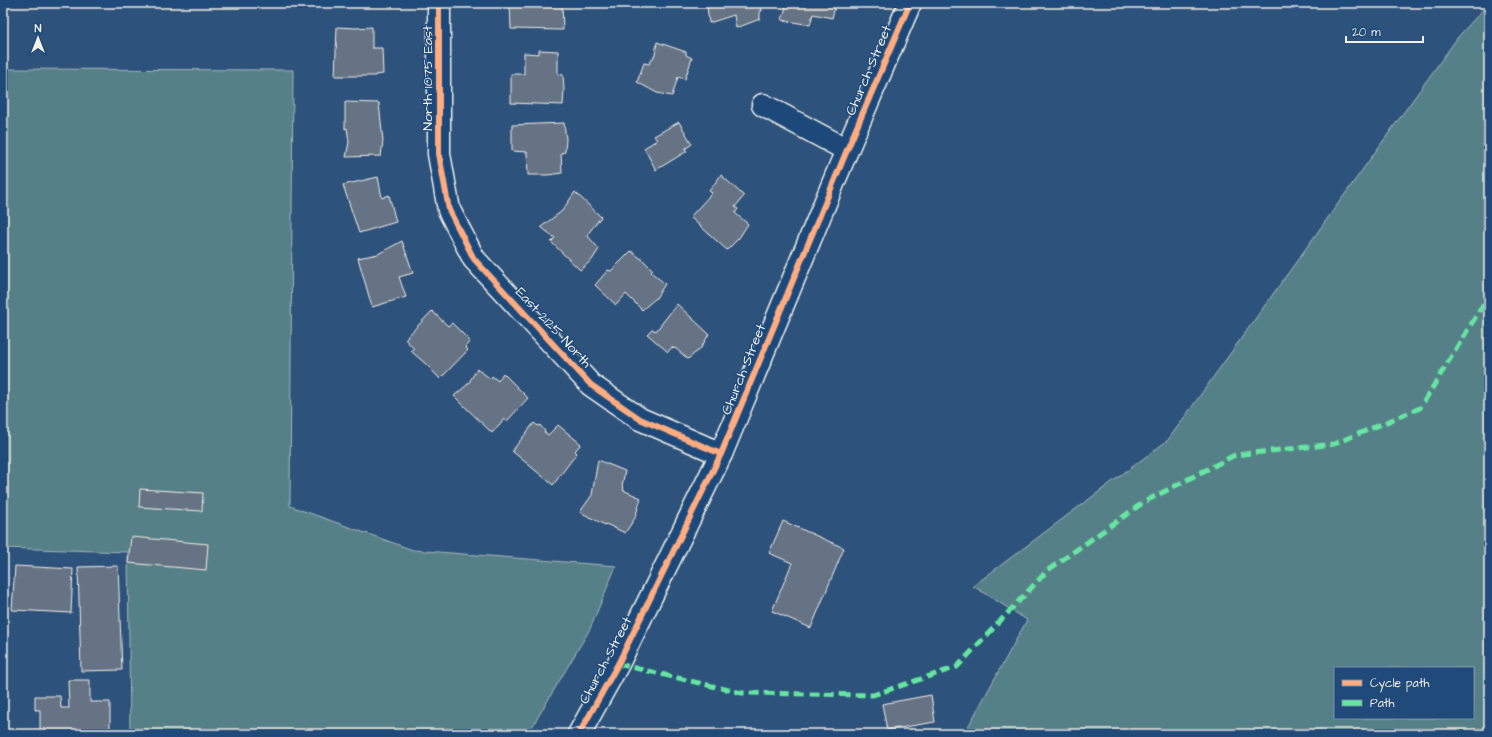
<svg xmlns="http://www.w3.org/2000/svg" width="1492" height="737" viewBox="0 0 1492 737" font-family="'Architects Daughter',sans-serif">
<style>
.green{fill:#568088;stroke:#a5b8b8;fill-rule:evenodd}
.building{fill:#667385;stroke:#f4f1e8}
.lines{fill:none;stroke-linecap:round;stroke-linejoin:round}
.minor-casing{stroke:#f4f1e8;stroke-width:25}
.tertiary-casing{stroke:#f4f1e8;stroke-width:25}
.minor{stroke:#1f4a7a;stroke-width:22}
.tertiary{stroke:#1f4a7a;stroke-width:22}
.quiet{stroke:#66e7a1;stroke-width:5;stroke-dasharray:10 5;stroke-linecap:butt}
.cycleway-casing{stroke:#1f4a7a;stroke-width:8}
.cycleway{stroke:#ffac80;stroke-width:6}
.labels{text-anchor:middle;stroke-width:3;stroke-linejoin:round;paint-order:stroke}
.street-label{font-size:14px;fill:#f4f1e8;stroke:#1f4a7a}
</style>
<rect width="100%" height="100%" fill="#2d527c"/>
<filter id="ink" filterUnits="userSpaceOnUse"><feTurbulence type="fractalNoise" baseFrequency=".025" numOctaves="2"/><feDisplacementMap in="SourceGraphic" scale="8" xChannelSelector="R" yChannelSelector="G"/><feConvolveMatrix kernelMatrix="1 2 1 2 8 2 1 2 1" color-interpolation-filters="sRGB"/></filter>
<g filter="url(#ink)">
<path class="green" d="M1489 3V734H964L1027 620 973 586 1168 440 1458 37ZM1335 668H1473V718H1335Z
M3 69 293 70 290 506 413 550 616 566 590 629 528 734H130L128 552 3 548Z"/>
<path class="building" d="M510 3H562L563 30 511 29Z
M705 3H761L762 11H760V19L736 28 734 15 709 23 707 6Z
M787 3H836L832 18 813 14 810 25 782 20Z
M337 27 356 28 372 27V48H382L383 74 375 75V76H335Z
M657 42 686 52V55L692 58 685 79 678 77 672 96 657 93 637 82 644 63 649 64 655 55Z
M539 50 558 51V74L563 75 564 90 563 105 511 103V74H524V53L539 54Z
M345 102 379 103 383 141 381 156 346 157 349 142 347 128 345 129Z
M679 122 692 144 685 149 687 151 656 170 644 148 657 140 654 136Z
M564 123 566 139 565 152 561 153 562 173 548 175H528L527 152 512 151V125Z
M721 175 744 196 735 207 738 209 735 213 748 224 739 238 727 250 690 217 712 193 709 191Z
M378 177 382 198 389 195 396 222 359 233 343 185Z
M575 192 601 217 587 235 599 249 592 260 580 270 551 242 555 238 541 227 562 211Z
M402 241 413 273 399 277 406 297 372 307 358 258 378 254Z
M631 251 644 261 653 270 651 272 665 284 656 298 642 310 626 294 616 305 595 285 608 270 611 271Z
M677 304 709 334 701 348 688 359 675 348 674 349 672 347 668 352 647 334 652 329 656 331Z
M432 311 448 326 452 323 470 341 465 347 468 350 440 379 428 366 411 351 414 349 405 339Z
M477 369 491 379 492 376 498 381 503 373 528 398 507 421 504 419 492 433 454 396 468 384Z
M534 423 538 426 540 425 545 431 544 432 548 435 558 425 581 444 575 451 577 453 553 485 512 451Z
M598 460 625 471 622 486 624 488 623 490 641 498 635 518 625 533 606 524 605 525 580 512 592 495Z
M140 489 203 493 202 511 139 507Z
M783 521 844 548 811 628 772 611 792 563 769 553Z
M131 537 208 544 206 570 128 563Z
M15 566 73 569 71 613 12 610Z
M118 566 122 670 81 671 78 567Z
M68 680H90V702H110V734H40V710H35V696H60L61 708H69Z
M931 695 935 722 887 730 882 704Z"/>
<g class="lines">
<defs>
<path id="minor" d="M439 3V154L449 210 474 259 591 385 640 419 721 454
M763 105 847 150"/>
<path id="tertiary" d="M579 734 618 664 721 454 847 150 910 3"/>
</defs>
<use href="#minor" class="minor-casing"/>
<use href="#tertiary" class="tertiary-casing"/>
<use href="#minor" class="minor"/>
<use href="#tertiary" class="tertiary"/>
<path class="quiet" d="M618 664 742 693 873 695 957 667 1048 570 1144 502 1235 455 1334 444 1420 408 1489 295"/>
<defs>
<path id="cycleway" d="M439 3V154L449 210 474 259 591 385 640 419 721 454
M579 734 618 664 721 454 847 150 910 3"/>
</defs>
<use href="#cycleway" class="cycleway-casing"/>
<use href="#cycleway" class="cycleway"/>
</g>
</g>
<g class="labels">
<g class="street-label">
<text transform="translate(868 70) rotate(-67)" y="5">Church Street</text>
<text transform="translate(427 78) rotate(-90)" y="5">North 1075 East</text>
<text transform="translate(554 327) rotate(47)" y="5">East 2125 North</text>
<text transform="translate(743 369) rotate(-68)" y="5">Church Street</text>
<text transform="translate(605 660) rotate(-62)" y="5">Church Street</text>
</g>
</g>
<rect width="1492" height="737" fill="none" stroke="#1f4a7a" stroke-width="16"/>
<rect x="8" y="8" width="1476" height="721" fill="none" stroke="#f4f1e8" stroke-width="1.5" filter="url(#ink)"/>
<rect x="1334" y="667" width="140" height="52" fill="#1f4a7a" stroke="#748da6"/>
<rect x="1342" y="680" width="20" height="6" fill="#ffac80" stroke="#748da6"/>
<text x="1370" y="687" font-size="12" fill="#f4f1e8">Cycle path</text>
<rect x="1342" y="700" width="20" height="6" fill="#66e7a1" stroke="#748da6"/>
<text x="1370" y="707" font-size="12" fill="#f4f1e8">Path</text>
<g transform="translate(38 38)" stroke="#1f4a7a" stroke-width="3" paint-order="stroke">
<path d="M0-3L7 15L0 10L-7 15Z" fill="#f4f1e8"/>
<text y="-6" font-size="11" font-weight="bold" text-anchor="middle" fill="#f4f1e8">N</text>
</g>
<path d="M1346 36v6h77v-6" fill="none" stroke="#f4f1e8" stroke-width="2"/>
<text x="1352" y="36" font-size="12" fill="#f4f1e8" stroke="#1f4a7a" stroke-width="3" paint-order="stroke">20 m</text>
</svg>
